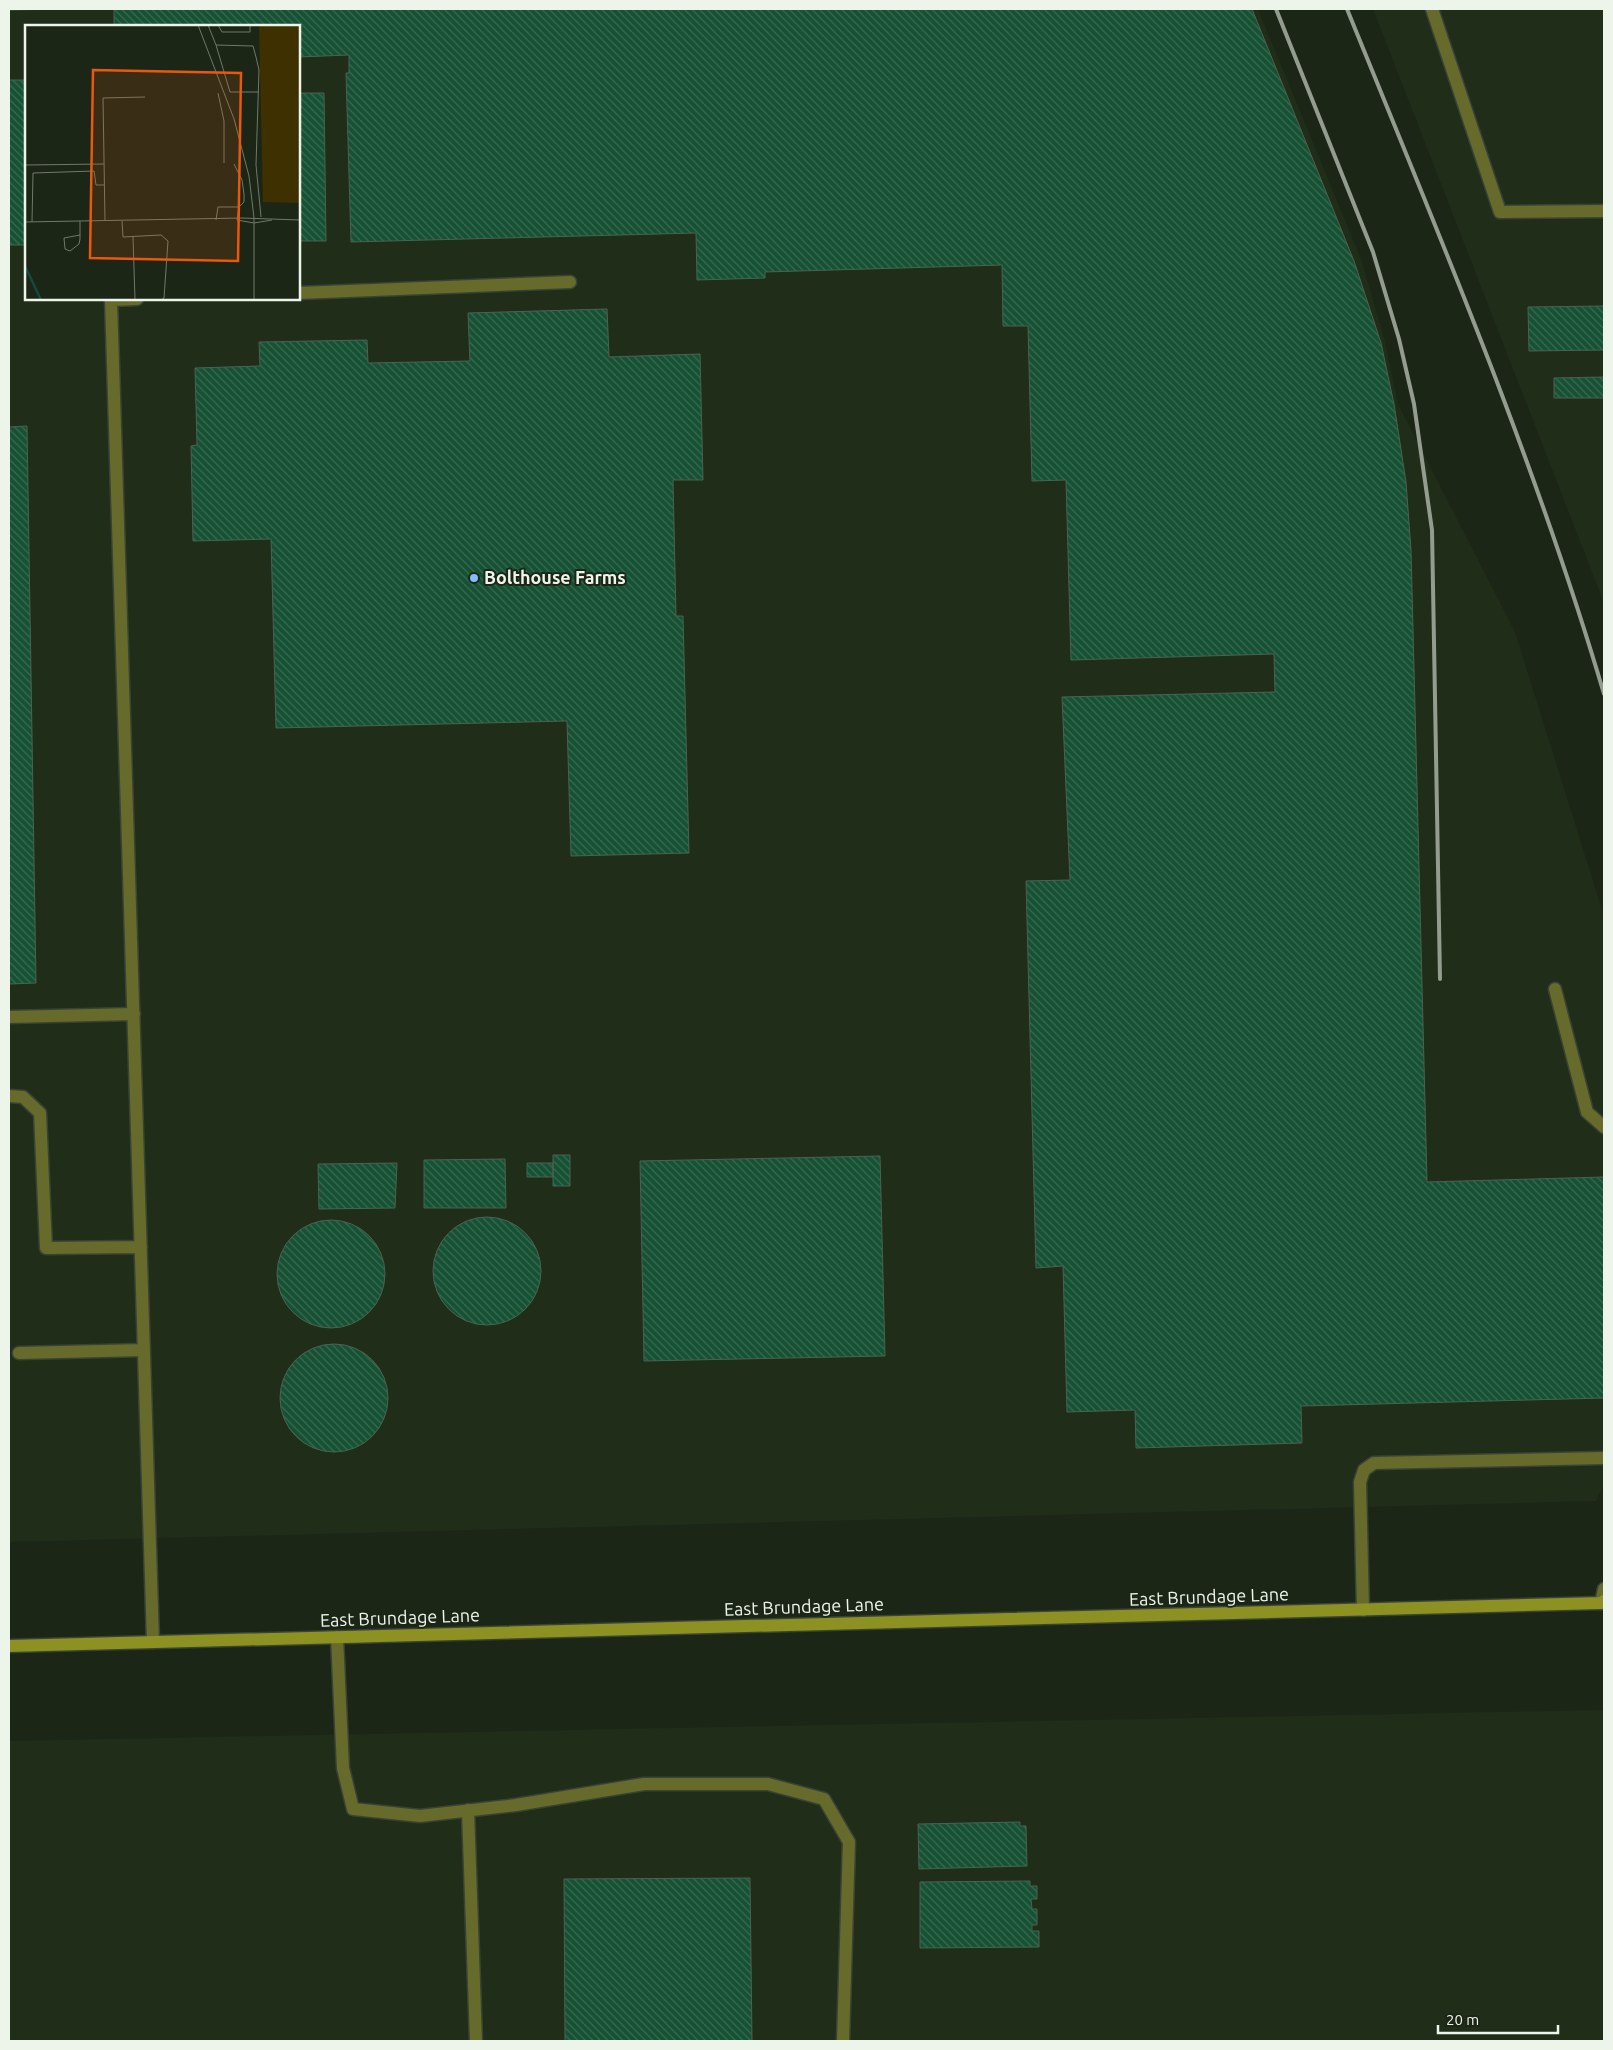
<svg xmlns="http://www.w3.org/2000/svg" width="1613" height="2050" viewBox="0 0 1613 2050" font-family="Ubuntu,sans-serif">
<style>
.built{fill:#202d18;fill-rule:evenodd}
.building{fill:url(#building-back-hatch);stroke:#4c6154}
.lines{fill:none;stroke-linecap:round;stroke-linejoin:round}
.lane-casing{stroke:#394335;stroke-width:15}
.secondary-casing{stroke:#394335;stroke-width:15}
.lane{stroke:#666a2b;stroke-width:12}
.secondary{stroke:#8c9121;stroke-width:12}
.rail{stroke:#949c90;stroke-width:4}
.poi-dot{fill:#80bdfa;stroke:#1c2617;stroke-width:2}
.labels{text-anchor:middle;stroke-width:4;stroke-linejoin:round;paint-order:stroke}
.poi-label{font-size:18px;font-weight:bold;fill:#edf4ea;stroke:#1c2617;text-anchor:start}
.street-label{font-size:18px;fill:#edf4ea;stroke:#1c2617}
.inset-river{fill:none;stroke:#18473f;stroke-width:2.5}
.inset-road{fill:none;stroke:#70786b;stroke-width:1}
.view{fill:#e8590c;fill-opacity:0.15;stroke:#e8590c;stroke-width:2.5}
.inset-edge{fill:none;stroke:#edf4ea;stroke-width:2.5}
</style>
<defs>
<pattern id="building-back-hatch" width="6" height="6" patternUnits="userSpaceOnUse" patternTransform="scale(1.25)"><rect width="6" height="6" fill="#165134"/><path d="M-1 5l2 2M0 0l6 6M5-1l2 2" fill="none" stroke="#386b52"/></pattern>
</defs>
<rect width="100%" height="100%" fill="#1c2617"/>
<path class="built" d="M9 9H1258L1361 259 1385 341 1398 404 1515 632 1604 916V1484L1596 1501 9 1542ZM26 26H299V299H26Z
M1373 9H1604V603Z
M1604 1710V2041H9V1741Z"/>
<path class="building" d="M9 9H66L9 10Z
M114 9H1252L1354 261 1381 343 1394 404 1406 482 1411 550 1427 1182 1604 1177V1398L1301 1406 1302 1443 1136 1448 1135 1410 1067 1412 1063 1266 1036 1268 1026 881 1070 880 1062 697 1275 692 1274 654 1071 660 1066 480 1032 481 1028 326H1003L1002 265 765 272V278L697 280 696 233 351 242 346 73H349V55L299 57V26H114Z
M9 80H26V245H9Z
M299 93H324L326 241H299Z
M1604 306V350L1529 351 1528 307Z
M607 309 609 357 700 354 703 480H673L676 616H683L689 853 571 856 567 721 276 728 271 539 193 541 191 446 197 445 195 368 260 366 259 342 367 340 368 363 470 361 468 313Z
M1604 377V398H1554V378Z
M27 426 36 983 9 984V427Z
M553 1155H570V1186H553Z
M880 1156 885 1356 644 1361 640 1161Z
M505 1159 506 1208H424V1160Z
M397 1163 395 1208 319 1209 318 1164Z
M527 1163H553V1177H527Z
M433 1271a54 54 0 1 1 108 0a54 54 0 1 1-108 0Z
M277 1274a54 54 0 1 1 108 0a54 54 0 1 1-108 0Z
M280 1398a54 54 0 1 1 108 0a54 54 0 1 1-108 0Z
M1020 1822V1826H1026L1027 1866 919 1869 918 1824Z
M750 1878 752 2041H565L564 1879Z
M1030 1881V1886H1037V1899H1031L1032 1909H1037V1925H1032V1931H1039V1947L920 1948V1882Z"/>
<g class="lines">
<defs>
<path id="lane" d="M1432 9 1500 212 1604 211
M299 293 570 282
M137 299 111 300 153 1642
M1555 989 1587 1112 1604 1127
M9 1017 134 1014
M9 1096 23 1097 40 1113 46 1248 141 1247
M19 1353 144 1350
M1601 1603 1604 1589
M1363 1610 1360 1482 1364 1470 1374 1463 1604 1458
M337 1637 343 1768 353 1809 420 1816 516 1805 644 1784H768L824 1799 849 1842 843 2041
M468 1810 476 2041"/>
<path id="secondary" d="M9 1646 1601 1603 1604 1601"/>
</defs>
<use href="#lane" class="lane-casing"/>
<use href="#secondary" class="secondary-casing"/>
<use href="#lane" class="lane"/>
<use href="#secondary" class="secondary"/>
<path class="rail" d="M1276 9 1373 252 1399 339 1414 404 1432 530 1440 979
M1347 9C1439 235 1535 460 1604 694"/>
</g>
<circle class="poi-dot" cx="474" cy="578" r="5"/>
<g class="labels">
<g class="poi-label">
<text x="484" y="584">Bolthouse Farms</text>
</g>
<g class="street-label">
<text transform="translate(1209 1597) rotate(-2)" y="6">East Brundage Lane</text>
<text transform="translate(804 1607) rotate(-2)" y="6">East Brundage Lane</text>
<text transform="translate(400 1618) rotate(-2)" y="6">East Brundage Lane</text>
</g>
</g>
<g transform="translate(25 25)">
<rect width="275" height="275" fill="#1c2617"/>
<path d="M234 0H275V178L238 177Z" fill="#3f3000"/>
<path class="inset-river" d="M0 241 16 275"/>
<path class="inset-road" d="M173 0 209 94 224 151 229 193V275M183 0 191 20 228 21 231 32 234 45 231 140 236 192M193 0 197 7H225V0M191 20 205 67H234M193 68 199 96V138M209 139 217 155 219 169V177L214 182M0 140 79 139M191 195 193 182H214L212 195M212 195 229 198 247 195M80 196 78 73 120 72M97 196 98 212 136 210 143 216 139 273 136 275M0 197 217 193 275 195M7 197 8 148 69 146 71 160H79M55 210 39 213 40 224 45 226 54 219 55 214V196M108 212 110 275"/>
<path class="view" d="M68 45 216 48 213 236 65 233Z"/>
<rect width="275" height="275" class="inset-edge"/>
</g>
<rect width="1613" height="2050" fill="none" stroke="#edf4ea" stroke-width="20"/>
<path d="M1438 2025v8h120v-8" fill="none" stroke="#edf4ea" stroke-width="2.5"/>
<text x="1446" y="2025" font-size="15" fill="#edf4ea" stroke="#1c2617" stroke-width="4" paint-order="stroke">20 m</text>
</svg>
